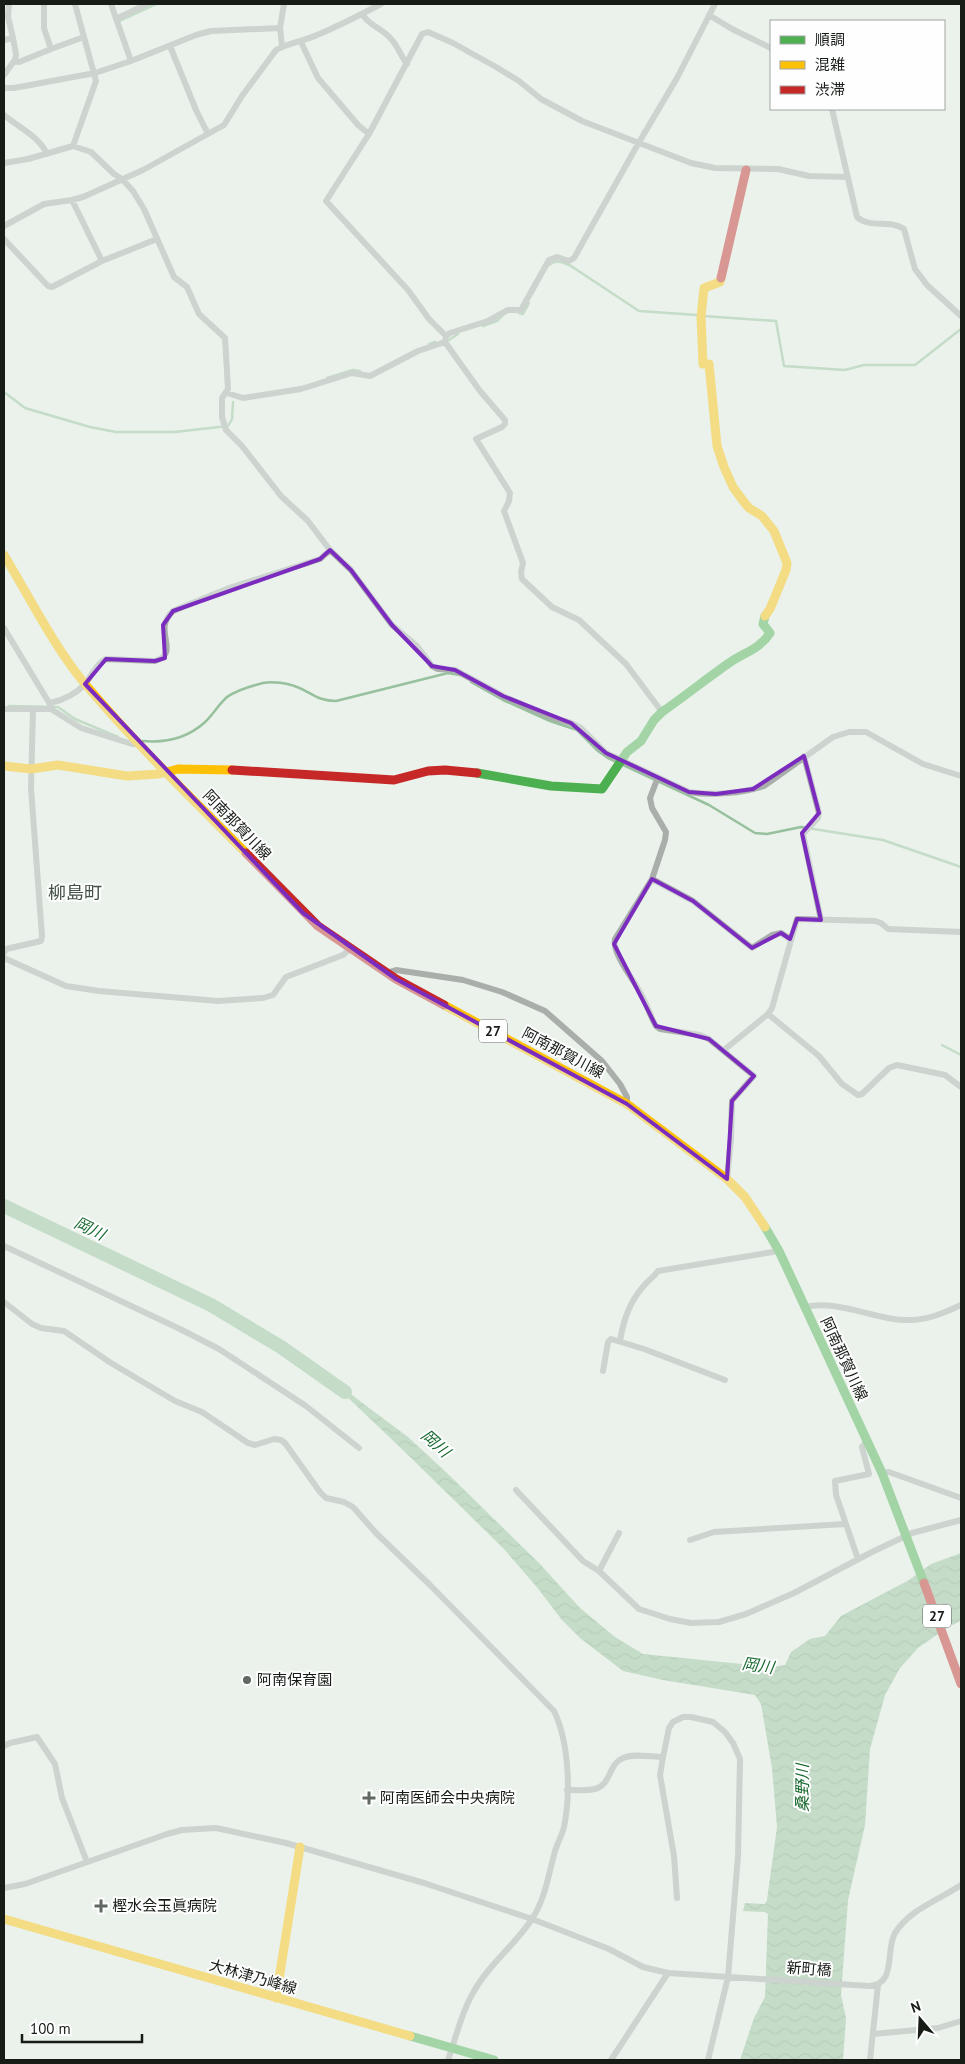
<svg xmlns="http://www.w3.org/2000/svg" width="965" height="2064" viewBox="0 0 965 2064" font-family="'PT Sans','Noto Sans JP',sans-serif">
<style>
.water{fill:url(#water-waves)}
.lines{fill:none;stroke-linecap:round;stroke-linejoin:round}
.stream{stroke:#97c09d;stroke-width:2.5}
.river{stroke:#97c09d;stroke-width:14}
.street{stroke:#aaaeab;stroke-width:6}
.fast{stroke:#4caf50;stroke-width:9}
.slow{stroke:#ffc107;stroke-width:9}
.jam{stroke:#c62828;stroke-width:9}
.marked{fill:none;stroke:#7b2cbf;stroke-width:4;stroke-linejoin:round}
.poi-dot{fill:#616761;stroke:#fefefe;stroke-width:2}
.labels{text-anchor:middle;stroke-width:4;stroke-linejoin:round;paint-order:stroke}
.shield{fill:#fefefe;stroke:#5c605c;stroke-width:1}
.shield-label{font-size:14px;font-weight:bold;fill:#171c17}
.street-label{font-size:15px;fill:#171c17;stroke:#fefefe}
.poi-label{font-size:15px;fill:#171c17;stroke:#fefefe;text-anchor:start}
.water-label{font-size:16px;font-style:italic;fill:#17692e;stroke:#fefefe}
.quarter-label{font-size:18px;fill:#445146;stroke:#fefefe}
</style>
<defs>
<pattern id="water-waves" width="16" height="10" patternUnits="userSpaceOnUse" patternTransform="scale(1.25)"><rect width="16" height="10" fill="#97c09d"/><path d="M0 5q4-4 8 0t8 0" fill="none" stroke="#81a486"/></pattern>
</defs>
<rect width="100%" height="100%" fill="#eaf2eb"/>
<path class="water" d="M321 1372 408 1437 449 1475 540 1564 580 1608 615 1637 643 1654 772 1667 785 1665 791 1652 810 1639 825 1636 841 1616 909 1580 931 1564 961 1553V1621L948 1627 918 1648 900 1668 885 1695 870 1749 865 1825 848 1900 841 1995 846 2018 843 2060H740L754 2018 765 1997 768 1914 765 1912 743 1911 745 1903 765 1904 767 1900 777 1827 772 1768 761 1704 755 1695 663 1680 623 1671 580 1638 562 1620 536 1586 503 1548 405 1452Z"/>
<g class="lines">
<path class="stream" d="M119 21 156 4
M549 265C557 259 562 262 571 266L639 311 697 315
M519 313 523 314 529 303
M703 316 776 321 784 366 845 370 864 365H915L961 329
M483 326 497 321 502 316
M449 340 458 334
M429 344 435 342
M327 378 353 370 360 371
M4 392 25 408 90 427 116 432H175L228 426 232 419 233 402
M471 682 503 700 550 721 577 730 598 751 608 758 709 805 755 833 767 834 801 827 883 840 961 867
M9 706 58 707 75 719 118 737
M143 741C166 743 186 739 204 723 212 716 218 705 227 697 237 690 251 686 263 683 272 681 288 683 297 687 313 693 317 701 336 701L448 673 460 675
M942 1045 961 1055"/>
<path class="river" d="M4 1206 211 1305 281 1347 345 1392"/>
<path class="street" d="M9 4 8 17 13 38
M44 4V28L51 49 84 37
M362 14C369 26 384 29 392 40 398 47 401 56 407 64
M709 15 732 29 771 48
M116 19 147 4
M4 40 13 38 16 54 15 61
M301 42 318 78 358 125 369 134
M170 46 196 110 208 134
M282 46 280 28 284 4
M131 61 196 35 211 31 280 28
M4 75 14 61 19 62 51 49
M4 88H14L95 73 131 61 111 4
M832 109 857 217C870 229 890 219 904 229L915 269 927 285 961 316
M4 115C18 127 39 136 47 154
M73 146 96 81 75 4
M4 163 28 159 73 146 91 152 114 174 122 179 133 191 144 209 174 277 187 287 199 314 225 338 228 389 222 398V417L226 430 242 446 281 496 308 521 330 550 351 570 392 625 417 646 432 666 438 669 455 670 503 696 550 717 571 723 581 728 606 753 689 792C713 796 741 793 764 786L833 737 849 732H866L923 764 961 776
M72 200 102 261
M4 226 44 204 72 200 83 197 143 170 224 125 242 96 276 50C288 43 304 41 317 35 339 26 360 15 381 4
M4 239 48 286 52 287 102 261 157 239
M446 336 450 333 488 321 508 310H521L549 260 557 257 569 261 574 258 638 144 677 78 715 4
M445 342 446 336 429 319 408 290 326 201 369 134 422 34 428 32 453 43 496 67 519 81 541 99 582 121 691 163 715 168 778 169 809 176 848 177
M227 393 243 398 301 389 352 373 370 376 418 351 445 342 480 391 505 420V424L502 427 476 439 510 493 509 501 504 511 523 563 521 572 522 579 552 607 579 620 626 664 662 712
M4 628 51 706
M50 703C64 700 75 695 85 684 92 675 96 664 106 659L155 661C182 652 151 631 173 611L229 588 320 559 330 550
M4 709H51L81 728 132 744H139
M804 756 819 813 818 818 803 834 821 920
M658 777 650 798 652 808 666 832 665 840 652 879 615 939C612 954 634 980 641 994 647 1004 650 1016 656 1026L660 1029 700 1035 709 1039 754 1076 732 1101 731 1139 727 1179
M652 879 693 901 752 948 772 935 781 933 790 939
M4 953 6 949 41 941 42 936 31 788 33 709
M4 958 66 986 99 991 218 1001 263 998 273 995 286 977 343 955 350 949
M386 973 396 970 463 980 502 992 545 1011 602 1061 620 1084 627 1097V1104
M768 1014 819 1056 842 1084 858 1095 862 1094 889 1068 897 1065 945 1075 961 1087
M724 1050 768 1014 772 1008 797 919 875 921 881 923 888 929 961 932
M4 1246 180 1329 219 1349 306 1406 359 1448
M4 1302 32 1324 41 1328 64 1331 111 1363 175 1401 202 1412 248 1443 255 1445 274 1439 281 1440 285 1443 320 1492 326 1498 344 1502 353 1507 376 1533 430 1585 554 1711C569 1742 571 1793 564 1827 562 1836 556 1845 554 1855 548 1877 545 1899 532 1919 515 1945 488 1965 473 1993 461 2013 456 2038 448 2060
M805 1307C841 1299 877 1322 913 1320 930 1319 946 1312 961 1305
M620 1341C623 1322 629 1303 642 1288 647 1281 653 1278 658 1271L779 1251
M603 1371 608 1342 611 1339 644 1349 725 1380
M882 1473 889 1472 961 1498
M516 1490 583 1561 599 1571 639 1609 670 1619 691 1623 719 1622 746 1614 794 1593 872 1552 912 1533 961 1520
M690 1540 714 1532 845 1524
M858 1559 836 1495 835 1481 869 1474 862 1447 867 1441
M599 1571 619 1533
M4 1746 10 1743 37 1737 55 1764 62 1798 87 1862
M663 1757 660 1775 674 1856 677 1898
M567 1790C576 1790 586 1791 595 1789 612 1784 608 1764 623 1758 633 1753 651 1757 663 1757L669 1728 673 1722 683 1717H691L713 1722 725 1732 733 1743 740 1759 738 1856 728 1977 708 2060
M4 1888 25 1884 167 1834 182 1830 216 1828 286 1843 424 1883 532 1919 609 1949 643 1967 668 1973 869 1986C897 1985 885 1950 895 1933 910 1909 939 1900 961 1885
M873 2034 938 2028 961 2021
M611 2060 668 1973
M870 2060 878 1985"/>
<path class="fast" d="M477 773 551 786 602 789 627 752 641 741 654 720 662 712C685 696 706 679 729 663 743 653 760 649 770 633L763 624 765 616
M765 1227 779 1251 882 1473 924 1583
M410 2036 494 2060"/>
<path class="slow" d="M721 278 720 282 704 288 701 317 703 364H709L717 446 724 467 733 487 744 502 749 508 762 516 774 531 787 563 786 570 770 609 765 616
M4 555C30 598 53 645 85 684 135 743 191 798 246 853
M4 766 31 769 58 765 127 776 159 774 178 769 232 770
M444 1005 627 1104 727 1179 745 1197 765 1227
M4 1919 410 2036
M276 1998 300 1847"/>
<path class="jam" d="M721 278 746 170
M232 770 394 780 428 771 445 770 477 773
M246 853 318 926 396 979 444 1005
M924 1583 961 1684"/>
</g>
<path d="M0 0H965V2064H0ZM330 550 351 570 392 625 432 666 455 670 503 696 571 723 606 753 689 792 716 794 753 789 804 756 819 813 802 833 821 920 797 919 790 939 781 933 752 948 693 901 652 879 614 944 656 1026 709 1039 754 1076 732 1101 727 1179 627 1104 396 979 303 913 85 684 106 659 155 661 165 658 163 625 173 611 320 559Z" fill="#eaf2eb" fill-opacity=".55" fill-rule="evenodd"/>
<path class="marked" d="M330 550 351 570 392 625 432 666 455 670 503 696 571 723 606 753 689 792 716 794 753 789 804 756 819 813 802 833 821 920 797 919 790 939 781 933 752 948 693 901 652 879 614 944 656 1026 709 1039 754 1076 732 1101 727 1179 627 1104 396 979 303 913 85 684 106 659 155 661 165 658 163 625 173 611 320 559Z"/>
<g class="poi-dot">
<circle cx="247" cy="1680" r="5"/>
<path d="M366.5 1790.5h5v5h5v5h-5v5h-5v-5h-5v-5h5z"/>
<path d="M98.5 1898.5h5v5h5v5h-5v5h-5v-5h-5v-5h5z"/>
</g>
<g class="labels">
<g class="shield">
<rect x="479" y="1019.5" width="28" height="23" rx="4"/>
<rect x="923" y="1604.5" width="28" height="23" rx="4"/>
</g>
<g class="shield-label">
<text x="493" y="1036">27</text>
<text x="937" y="1621">27</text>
</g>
<g class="street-label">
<text transform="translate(237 825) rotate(46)" y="5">阿南那賀川線</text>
<text transform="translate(563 1053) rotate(28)" y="5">阿南那賀川線</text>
<text transform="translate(844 1359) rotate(65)" y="5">阿南那賀川線</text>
<text transform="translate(809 1969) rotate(4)" y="5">新町橋</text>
<text transform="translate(253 1977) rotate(16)" y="5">大林津乃峰線</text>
</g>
<g class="poi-label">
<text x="257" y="1685">阿南保育園</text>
<text x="380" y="1803">阿南医師会中央病院</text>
<text x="112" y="1911">樫水会玉眞病院</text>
</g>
<g class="water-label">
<text transform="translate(90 1228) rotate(26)" y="6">岡川</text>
<text transform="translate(436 1443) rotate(42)" y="6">岡川</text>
<text transform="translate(758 1665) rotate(8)" y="6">岡川</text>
<text transform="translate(802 1788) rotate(-90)" y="6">桑野川</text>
</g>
<g class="quarter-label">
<text x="75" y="899">柳島町</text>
</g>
</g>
<rect width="965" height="2064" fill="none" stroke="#171c17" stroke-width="10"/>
<rect x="770" y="20" width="175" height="90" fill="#fefefe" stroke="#a2a4a2"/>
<rect x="780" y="36" width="25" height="8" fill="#4caf50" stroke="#a2a4a2"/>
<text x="815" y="45" font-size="15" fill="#171c17">順調</text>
<rect x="780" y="61" width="25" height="8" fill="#ffc107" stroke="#a2a4a2"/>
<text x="815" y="70" font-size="15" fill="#171c17">混雑</text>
<rect x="780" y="86" width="25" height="8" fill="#c62828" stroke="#a2a4a2"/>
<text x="815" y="95" font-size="15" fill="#171c17">渋滞</text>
<g transform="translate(920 2019) rotate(341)" stroke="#fefefe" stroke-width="4" paint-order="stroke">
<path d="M0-4L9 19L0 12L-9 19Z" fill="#171c17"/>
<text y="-8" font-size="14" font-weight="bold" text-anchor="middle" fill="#171c17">N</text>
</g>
<path d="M22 2034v8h120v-8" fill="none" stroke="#171c17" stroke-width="2.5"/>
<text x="30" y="2034" font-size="15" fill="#171c17" stroke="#fefefe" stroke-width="4" paint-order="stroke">100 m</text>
</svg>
